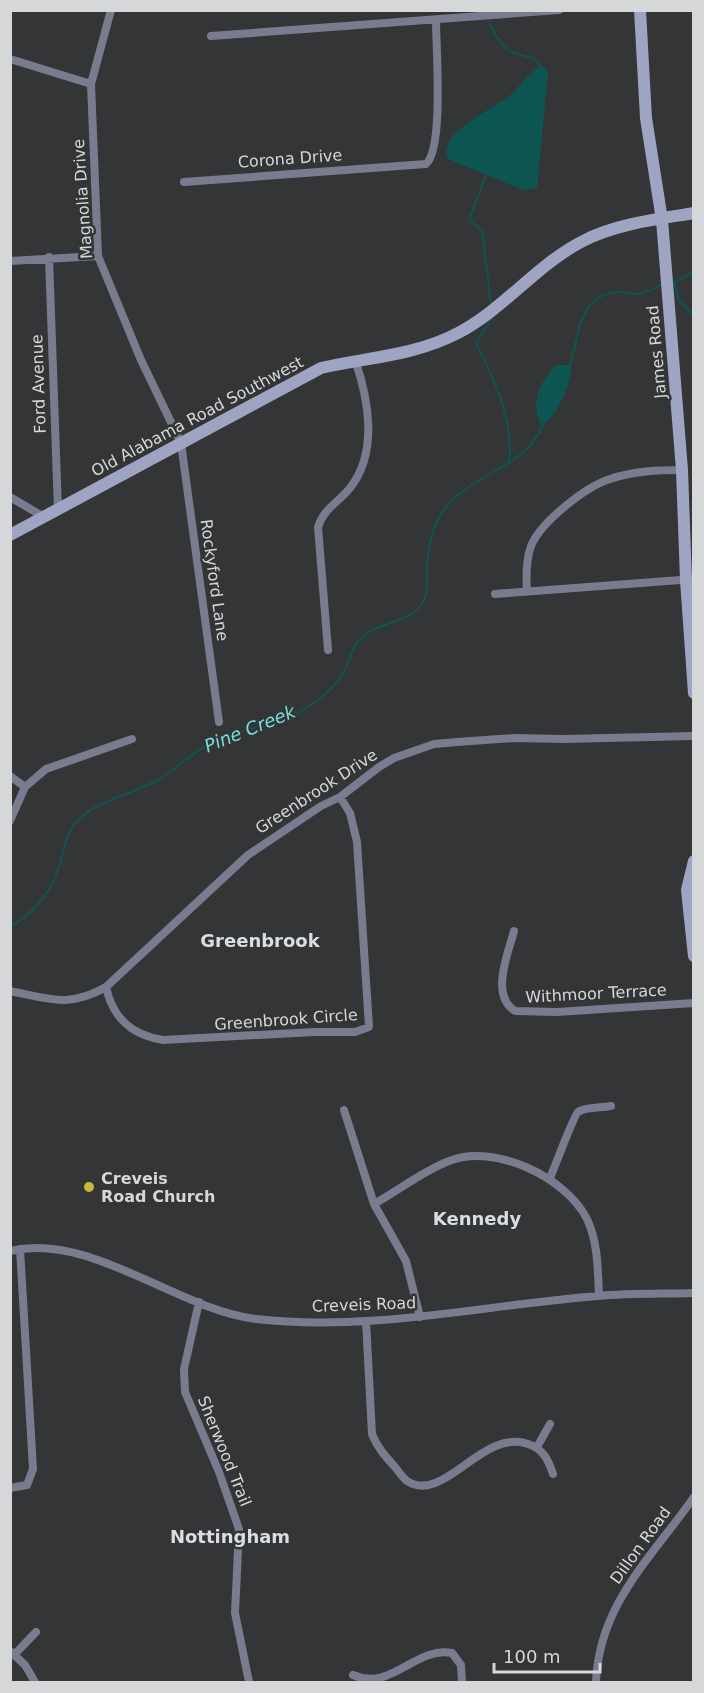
<svg xmlns="http://www.w3.org/2000/svg" width="704" height="1693" viewBox="0 0 704 1693" font-family="'DejaVu Sans',sans-serif">
<style>
.water{fill:#0d5551}
.lines{fill:none;stroke-linecap:round;stroke-linejoin:round}
.stream{stroke:#0d5551;stroke-width:2}
.street{stroke:#797c8f;stroke-width:8}
.secondary{stroke:#a0a4c3;stroke-width:12}
.poi-dot{fill:#cdb938;stroke:#333537;stroke-width:2}
.labels{text-anchor:middle;stroke-width:5;stroke-linejoin:round;paint-order:stroke}
.street-label{font-size:16px;fill:#d5d7d8;stroke:#333537}
.poi-label{font-size:16px;font-weight:bold;fill:#d5d7d8;stroke:#333537;text-anchor:start}
.water-label{font-size:18px;font-style:italic;fill:#79dfd8;stroke:#333537}
.neighbourhood-label{font-size:18px;font-weight:bold;fill:#dbdee1;stroke:#333537}
</style>
<rect width="100%" height="100%" fill="#333537"/>
<path class="water" d="M540 66 546 68 548 73 537 188 523 190 448 159C436 133 492 110 509 96 520 87 528 73 540 66Z
M556 365H571C574 378 555 423 541 425 530 402 539 383 556 365Z"/>
<g class="lines">
<path class="stream" d="M488 22C504 47 501 52 534 58L540 66
M487 173 469 220 482 231 491 304
M670 284 694 272
M675 284 678 299 694 316
M492 318 476 343C495 381 514 420 509 463
M569 368C579 341 576 295 617 292 622 291 626 294 631 294 642 295 652 289 661 285
M10 927C39 910 54 888 62 856 65 844 69 828 79 819 99 800 132 794 156 781 177 769 192 751 216 741 248 728 288 722 317 701 328 693 338 683 344 671 350 660 353 644 363 636 382 620 417 623 426 595 428 588 427 580 427 573 427 549 432 523 448 505 476 472 525 468 543 425"/>
<path class="street" d="M111 10 91 84 98 256 141 360 181 443 219 722
M211 36 559 10
M10 59 91 84
M184 182 426 164C444 149 436 47 436 20
M49 257 58 510
M10 261 98 256
M10 497 44 517
M527 592C526 577 526 560 531 546 541 522 585 487 610 479 634 471 658 470 682 470
M495 594 694 579
M328 650 318 527C324 508 338 503 350 488 378 453 369 400 355 360
M10 776 25 787
M10 821 25 787 46 769 132 739
M514 931C508 954 490 995 515 1011L557 1012 694 1003
M106 987C113 1019 132 1035 163 1040L315 1032H355L369 1027 357 842 350 813 340 797
M10 991C50 999 69 1008 106 987L248 855 321 806 340 797 379 767 394 758 434 744 457 742 514 738 563 739 694 736
M344 1110 374 1204 406 1261 420 1317
M550 1178C554 1169 574 1115 578 1112 585 1107 601 1108 611 1106
M374 1204C399 1190 423 1171 449 1161 494 1143 566 1177 587 1219 598 1242 598 1271 599 1296
M10 1251C91 1232 176 1309 256 1319 371 1332 484 1305 598 1296 630 1293 662 1294 694 1293
M199 1302 184 1369 185 1392 219 1472 239 1529 235 1613 249 1682
M366 1321 372 1434C377 1447 385 1456 395 1467 399 1472 403 1478 407 1481 444 1505 482 1428 528 1444 543 1449 548 1459 553 1474
M537 1447 550 1424
M10 1488 27 1485 33 1469 20 1249
M10 1651 25 1665 35 1682
M15 1654 36 1632
M353 1675C391 1692 415 1646 452 1653L461 1665 462 1682
M596 1682C599 1604 652 1557 694 1497"/>
<path class="secondary" d="M640 10 646 118 662 220 682 470 686 580 694 693
M10 535 321 368C368 357 414 356 458 333 504 309 536 265 583 241 615 224 658 219 694 213
M694 861 687 890 694 956"/>
</g>
<circle class="poi-dot" cx="89" cy="1187" r="6"/>
<g class="labels">
<g class="street-label">
<text transform="translate(290 158) rotate(-4)" y="6">Corona Drive</text>
<text transform="translate(82 199) rotate(-94)" y="6">Magnolia Drive</text>
<text transform="translate(656 352) rotate(-95)" y="6">James Road</text>
<text transform="translate(38 384) rotate(-92)" y="6">Ford Avenue</text>
<text transform="translate(197 416) rotate(-28)" y="6">Old Alabama Road Southwest</text>
<text transform="translate(215 580) rotate(82)" y="6">Rockyford Lane</text>
<text transform="translate(316 791) rotate(-33)" y="6">Greenbrook Drive</text>
<text transform="translate(596 993) rotate(-3)" y="6">Withmoor Terrace</text>
<text transform="translate(286 1019) rotate(-4)" y="6">Greenbrook Circle</text>
<text transform="translate(364 1304) rotate(-2)" y="6">Creveis Road</text>
<text transform="translate(225 1451) rotate(68)" y="6">Sherwood Trail</text>
<text transform="translate(640 1545) rotate(-54)" y="6">Dillon Road</text>
</g>
<g class="poi-label">
<text x="101" y="1184">Creveis<tspan x="101" dy="18">Road Church</tspan></text>
</g>
<g class="water-label">
<text transform="translate(250 729) rotate(-22)" y="6">Pine Creek</text>
</g>
<g class="neighbourhood-label">
<text x="260" y="947">Greenbrook</text>
<text x="477" y="1225">Kennedy</text>
<text x="230" y="1543">Nottingham</text>
</g>
</g>
<rect width="704" height="1693" fill="none" stroke="#d5d7d8" stroke-width="24"/>
<path d="M494 1663v9h106v-9" fill="none" stroke="#d5d7d8" stroke-width="3"/>
<text x="503" y="1663" font-size="18" fill="#d5d7d8" stroke="#333537" stroke-width="4.5" paint-order="stroke">100 m</text>
</svg>
